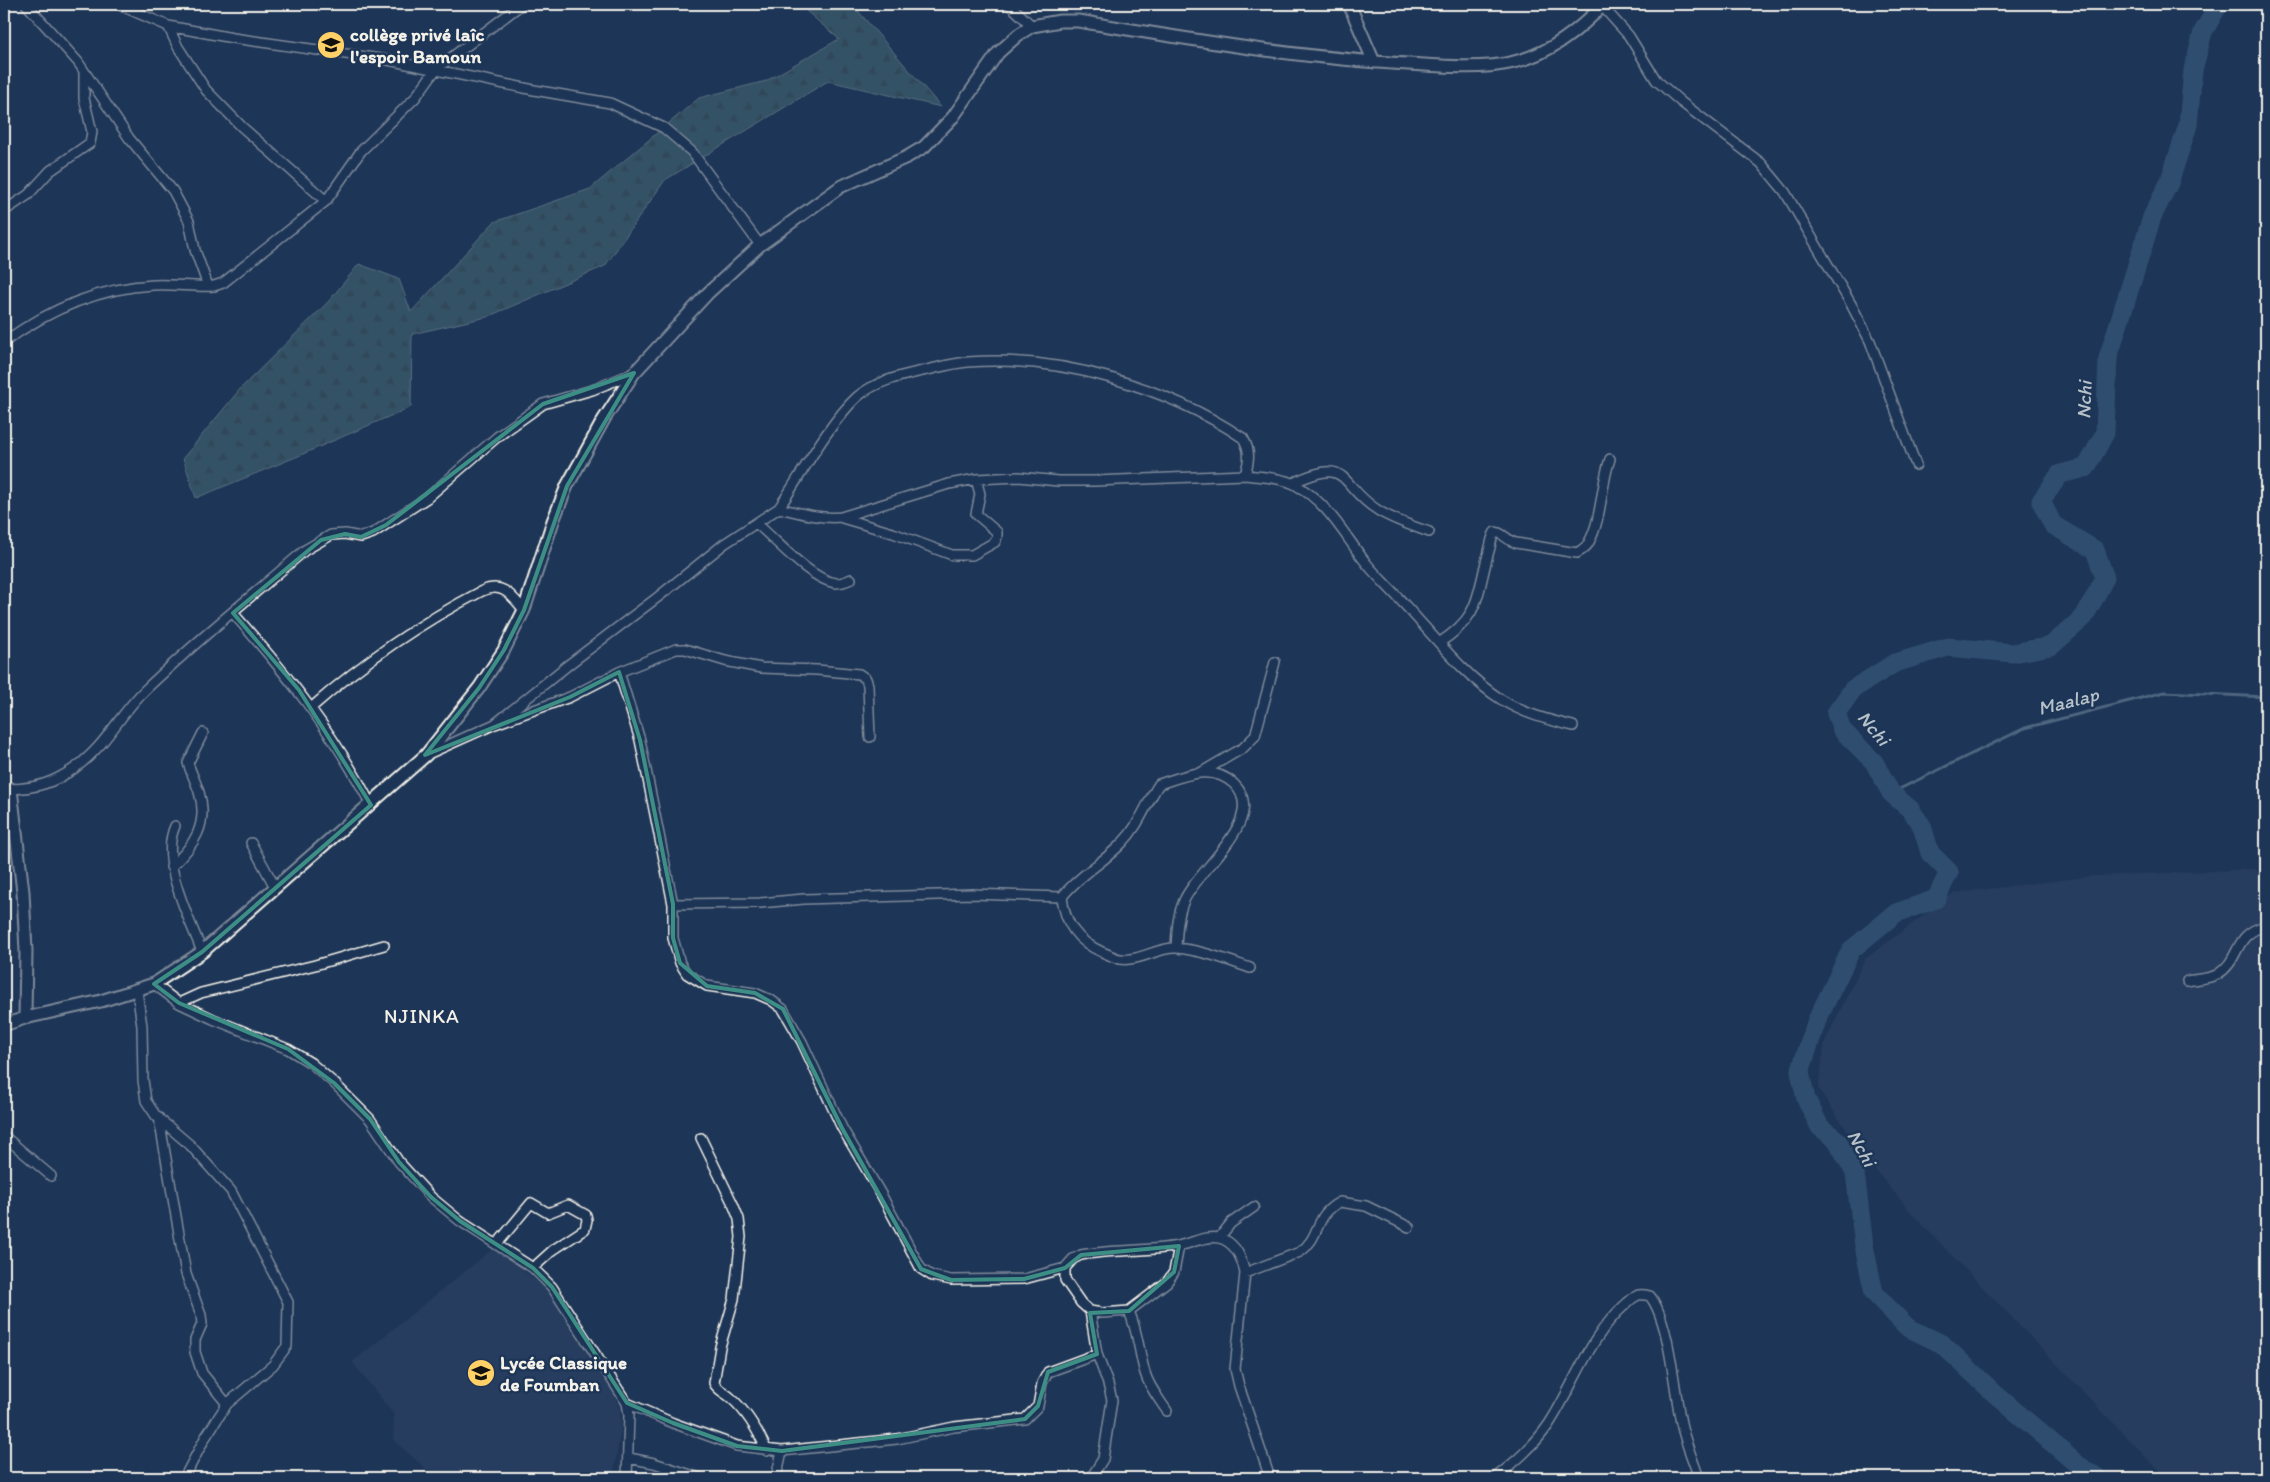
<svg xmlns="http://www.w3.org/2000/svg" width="2270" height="1482" viewBox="0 0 2270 1482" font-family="Itim,sans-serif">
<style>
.built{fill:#304668}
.forest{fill:url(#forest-firs);stroke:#a2b3af}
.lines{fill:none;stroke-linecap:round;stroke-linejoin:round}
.stream{stroke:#8aa1b1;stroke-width:3}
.river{stroke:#446c8c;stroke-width:19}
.street-casing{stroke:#f4f1e8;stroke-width:12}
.secondary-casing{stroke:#f4f1e8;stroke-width:15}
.street{stroke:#1d3557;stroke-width:9}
.secondary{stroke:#1d3557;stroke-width:11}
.marked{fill:none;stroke:#3d8f86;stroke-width:4;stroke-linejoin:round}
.labels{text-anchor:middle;stroke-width:5;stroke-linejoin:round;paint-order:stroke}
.poi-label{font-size:19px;font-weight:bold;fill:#f4f1e8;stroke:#1d3557;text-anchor:start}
.water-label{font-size:20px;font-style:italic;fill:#b6c2c8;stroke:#1d3557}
.neighbourhood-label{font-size:20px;letter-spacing:1px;fill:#f4f1e8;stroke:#1d3557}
</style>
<defs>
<pattern id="forest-firs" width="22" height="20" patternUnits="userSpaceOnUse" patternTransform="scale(1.25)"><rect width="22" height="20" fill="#507576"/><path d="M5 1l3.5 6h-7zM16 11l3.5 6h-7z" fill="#4c5e5e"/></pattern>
</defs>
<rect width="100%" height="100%" fill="#1d3557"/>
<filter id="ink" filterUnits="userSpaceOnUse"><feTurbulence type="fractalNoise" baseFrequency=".02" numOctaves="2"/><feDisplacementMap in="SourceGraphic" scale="10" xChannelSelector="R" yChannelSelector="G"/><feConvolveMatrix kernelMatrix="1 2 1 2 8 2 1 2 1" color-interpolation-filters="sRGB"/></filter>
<g filter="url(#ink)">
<path class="built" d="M2255 869 2266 880V1478H2166L1914 1216 1869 1163 1818 1088 1825 1041 1865 959 1953 893 2093 876Z
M495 1247 550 1292 614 1393 620 1410 621 1428 613 1478H555L533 1471 483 1474 478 1478H436L393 1440 394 1415 352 1362Z"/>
<path class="forest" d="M798 4H852L941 107 828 81 665 180 605 266 487 317 412 334 411 407 296 457 196 498 183 458 241 388 328 302 359 264 399 279 411 312 494 222 590 189 699 98 766 81 839 39Z"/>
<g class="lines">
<path class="stream" d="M1891 793 2025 728 2164 692 2266 697"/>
<path class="river" d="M2098 1478 2078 1465 1994 1393 1942 1344 1907 1327 1874 1293 1864 1246 1855 1173 1837 1140 1820 1127 1806 1099 1800 1072 1817 1020 1851 950 1896 913 1936 899 1949 872 1930 853 1922 826 1910 809 1891 793 1874 762 1842 730 1836 713 1853 689 1895 663 1948 647 2013 653 2051 646 2084 617 2105 578 2095 550 2053 525 2041 501 2060 474 2086 468 2105 433 2108 358 2152 217 2169 183 2188 125 2193 70 2203 32 2219 4"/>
<defs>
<path id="street" d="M26 4 78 62 129 138 173 191 189 221 195 250 208 286
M117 4 168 26 233 38 388 60 534 90 610 103 664 128 692 152 760 245
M1009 4 1032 26
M1602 6 1629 36 1656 80 1681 102 1761 163 1785 192 1851 304 1870 341 1916 465
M168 26 178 47 206 90 242 127 326 201
M4 211 28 195 50 171 90 143 92 132 84 98V72
M4 342C47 311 98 288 153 285 173 284 193 287 214 286L223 283 326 201 361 151 415 98 436 69 522 4
M1293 483C1352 455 1337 485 1379 511 1394 520 1412 526 1429 532
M779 508C801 475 829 423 857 397 875 381 904 375 927 370 940 367 954 363 968 362 1060 355 1167 387 1243 438 1251 451 1249 461 1245 475
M842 518 893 533 952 555H972L995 542 997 537V532L976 514 980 494 976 479
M757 524C776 540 811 580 836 583 841 583 847 581 851 579
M233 613C285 672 335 734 371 805
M1439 643C1482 615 1476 596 1489 551 1491 545 1491 538 1495 532 1502 532 1508 541 1516 543L1577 553C1582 550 1587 547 1589 542 1602 519 1601 484 1610 459
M619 672 640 740 673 904V938L680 963 687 974 707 986 755 993 771 1000 783 1009 802 1042 842 1128 881 1194 921 1269 932 1276 951 1280 1024 1279 1065 1268
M311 708C363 662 420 623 482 591 503 582 511 595 524 610
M495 724 568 665 658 597 724 544 779 508C800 513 820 519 841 517L949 484 976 479 1019 477 1058 481H1094L1245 475C1260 477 1280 477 1294 484 1326 501 1342 531 1363 559 1375 575 1391 589 1404 604 1434 636 1464 676 1502 700 1524 714 1549 720 1573 726
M428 754 495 724 570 697 619 672 676 649H685L725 661 761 668 817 670 859 674 866 679 868 685 870 737
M1202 772 1243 748 1255 736 1275 662
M11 789C37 788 53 783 75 768 107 745 118 716 145 690 196 641 252 596 305 550L331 535 345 534 361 537 373 533 427 498 497 437 543 404 592 390 634 373
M175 826C159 861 189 917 202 952
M251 843 275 887
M171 867C194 846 209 824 199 792 196 782 191 773 188 763L203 733
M673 904 760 903 804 899 972 894 1062 897
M1176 948C1177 933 1177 917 1183 903 1194 872 1270 819 1234 784 1212 763 1184 776 1159 784 1146 804 1139 826 1122 843 1103 863 1079 875 1062 897 1065 924 1077 941 1102 952 1108 954 1114 958 1120 959 1139 962 1158 947 1176 948 1201 950 1227 960 1250 968
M2187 981C2196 979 2210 979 2218 974 2241 960 2233 933 2266 926
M154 984 179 1003 213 1019 288 1049 311 1063 334 1083 370 1119 399 1162 431 1197 460 1221 533 1268 552 1287 627 1403 629 1415 627 1478
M137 991 142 1026 143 1080 146 1101 156 1116 190 1145 231 1191 288 1302 287 1346 273 1365 227 1404 205 1438 184 1478
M179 1003 201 993 315 965 384 945
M159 1118 186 1274 201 1315 202 1324 195 1340V1352L202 1373 227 1404
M4 1136 51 1176
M701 1138 733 1204 739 1219 741 1237 734 1299 720 1347 714 1383C718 1391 725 1392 731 1398 746 1411 759 1433 767 1451
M1219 1238 1231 1223 1254 1207
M497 1244 531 1203 548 1213 568 1205 586 1215 587 1220 585 1229 553 1250 533 1268
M1245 1273 1300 1252C1322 1236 1313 1216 1340 1202L1366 1206 1409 1227
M1090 1311 1102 1313 1129 1311 1167 1282 1174 1272 1179 1246
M1129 1311C1138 1332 1139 1352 1145 1373 1149 1387 1159 1399 1167 1411
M627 1403 673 1423 737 1446 782 1451 897 1439 954 1427 1025 1419 1038 1406 1042 1383 1048 1372 1097 1354
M629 1458 654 1463 700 1478
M776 1478 782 1451
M1091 1478 1103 1459 1112 1400 1108 1384 1097 1354 1090 1311 1081 1303 1065 1280V1268L1073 1259 1081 1255C1113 1249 1146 1252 1178 1246 1190 1244 1206 1235 1219 1238 1236 1242 1242 1258 1245 1273L1235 1369 1239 1386 1270 1478
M1495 1478C1515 1462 1534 1446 1549 1424 1575 1384 1589 1336 1626 1304 1629 1301 1634 1297 1638 1295 1642 1294 1646 1295 1650 1296 1670 1322 1674 1390 1681 1423 1685 1442 1693 1460 1699 1478"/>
<path id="secondary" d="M1349 4 1374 62
M4 787 11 789 23 892 26 951 25 1018
M4 1025 25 1018 101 1001 154 984 202 952 426 755 479 688 504 650 524 610 553 521 567 486 604 419 634 373 708 293 760 245 840 187 907 157 924 147 953 117 998 53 1018 35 1032 26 1060 21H1078C1188 39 1297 58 1408 64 1439 66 1483 70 1514 62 1551 53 1578 31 1604 4"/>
</defs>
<use href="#street" class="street-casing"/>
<use href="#secondary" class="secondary-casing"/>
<use href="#street" class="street"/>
<use href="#secondary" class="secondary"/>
</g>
</g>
<path d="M0 0H2270V1482H0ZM634 373 567 486 524 610 504 650 479 688 425 755 570 697 619 672 640 740 673 904V938L680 963 707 986 755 993 783 1009 842 1128 921 1269 951 1280 1024 1279 1065 1268 1081 1255 1179 1246 1174 1272 1129 1311 1090 1313 1097 1354 1048 1372 1038 1406 1025 1419 782 1451 737 1446 673 1423 627 1403 552 1287 533 1268 460 1221 431 1197 399 1162 370 1119 334 1083 288 1049 179 1003 154 984 202 952 371 805 299 690 233 613 321 540 345 534 361 537 386 525 543 404Z" fill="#1d3557" fill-opacity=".55" fill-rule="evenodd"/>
<path class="marked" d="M634 373 567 486 524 610 504 650 479 688 425 755 570 697 619 672 640 740 673 904V938L680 963 707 986 755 993 783 1009 842 1128 921 1269 951 1280 1024 1279 1065 1268 1081 1255 1179 1246 1174 1272 1129 1311 1090 1313 1097 1354 1048 1372 1038 1406 1025 1419 782 1451 737 1446 673 1423 627 1403 552 1287 533 1268 460 1221 431 1197 399 1162 370 1119 334 1083 288 1049 179 1003 154 984 202 952 371 805 299 690 233 613 321 540 345 534 361 537 386 525 543 404Z"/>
<defs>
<symbol id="school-disc" viewBox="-11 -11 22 22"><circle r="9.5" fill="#ffd166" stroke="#1d3557"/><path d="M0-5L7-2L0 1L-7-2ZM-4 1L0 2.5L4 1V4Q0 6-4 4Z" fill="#111"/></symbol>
</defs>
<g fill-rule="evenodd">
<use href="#school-disc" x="315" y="29" width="32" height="32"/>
<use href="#school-disc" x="465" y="1357" width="32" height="32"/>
</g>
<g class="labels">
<g class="poi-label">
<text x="350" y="41">collège privé laîc<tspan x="350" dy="22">l'espoir Bamoun</tspan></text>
<text x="500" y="1369">Lycée Classique<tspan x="500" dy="22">de Foumban</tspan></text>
</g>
<g class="water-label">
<text transform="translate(2084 400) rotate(-88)" y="7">Nchi</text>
<text transform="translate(2068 701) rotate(-14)" y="7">Maalap</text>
<text transform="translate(1874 728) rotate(50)" y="7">Nchi</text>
<text transform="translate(1862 1148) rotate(61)" y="7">Nchi</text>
</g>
<g class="neighbourhood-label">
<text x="422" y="1023">NJINKA</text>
</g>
</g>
<rect width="2270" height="1482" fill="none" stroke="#1d3557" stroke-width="20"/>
<rect x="10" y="10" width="2250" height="1462" fill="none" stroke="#f4f1e8" stroke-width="2" filter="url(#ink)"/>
</svg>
